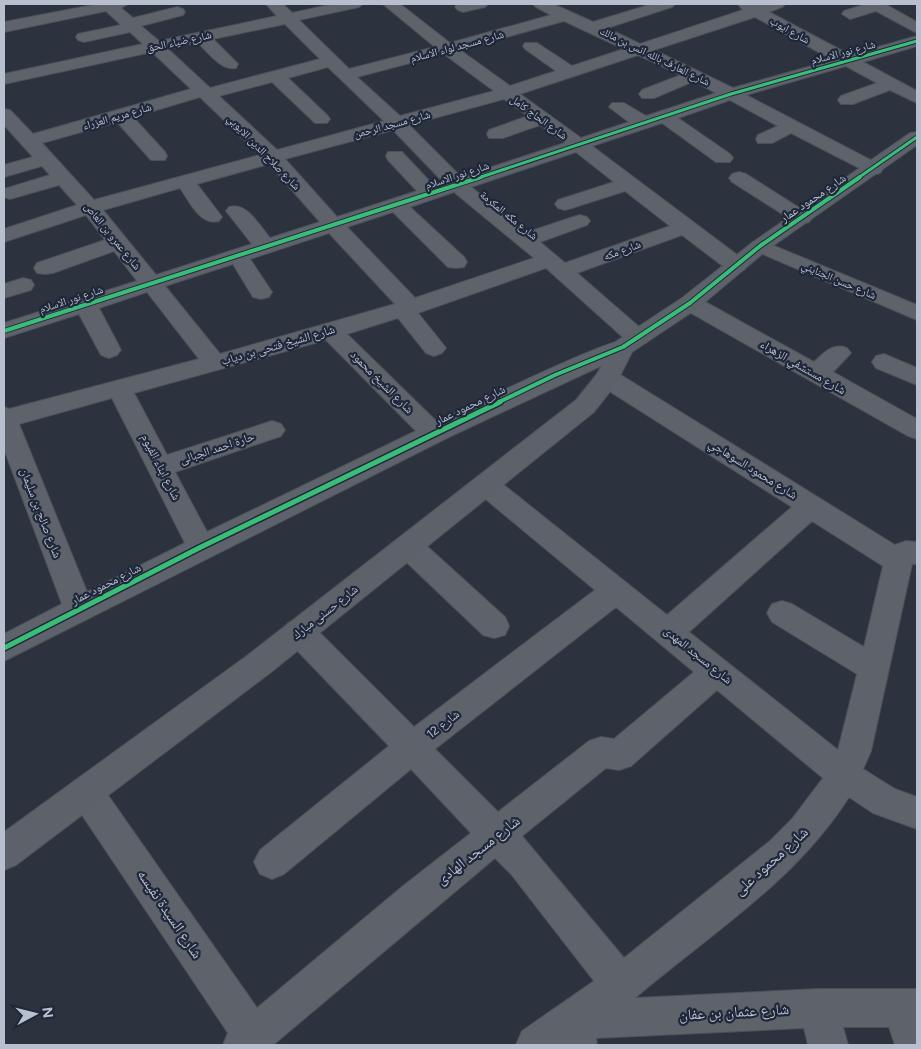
<svg xmlns="http://www.w3.org/2000/svg" width="921" height="1049" viewBox="0 0 921 1049" font-family="Figtree,'Noto Naskh Arabic',sans-serif">
<style>
.lines{fill:none;stroke-linecap:round;stroke-linejoin:round}
.street-casing{stroke:#4b5058;stroke-width:2}
.secondary-casing{stroke:#4b5058;stroke-width:2}
.street{fill:#5e626b;fill-rule:evenodd}
.secondary{fill:#5c616a;fill-rule:evenodd}
.cycleway-far2-casing{stroke:#1f283a;stroke-width:5}
.cycleway-far1-casing{stroke:#1f283a;stroke-width:6}
.cycleway-casing{stroke:#1f283a;stroke-width:8}
.cycleway-far2{stroke:#3abd76;stroke-width:3}
.cycleway-far1{stroke:#3abd76;stroke-width:4}
.cycleway{stroke:#3abd76;stroke-width:5}
.labels{text-anchor:middle;stroke-width:4.5;stroke-linejoin:round;paint-order:stroke}
.far-street-label{font-size:11px;fill:#b8bfce;stroke:#1f283a}
.street-label{font-size:12px;fill:#b8bfce;stroke:#1f283a}
.near-street-label{font-size:15px;fill:#b8bfce;stroke:#1f283a}
</style>
<rect width="100%" height="100%" fill="#2d333e"/>
<g class="lines">
<defs>
<path id="street" d="M98 4H128L121 8 133 18 177 7 183 9 185 12 183 15 141 26 159 41 277 16 266 4H283L292 13 333 4H362L359 7 299 20 349 69 435 47 383 4H400L450 43 551 15 536 7 533 4H553L593 22 652 4H675L672 7 607 28 640 44 743 10 738 4H785L782 7 769 12 850 55 917 36V46L863 62 917 91V103L890 90 853 104H841L838 100 841 96 877 83 846 66 746 95 880 165 883 169 880 173 873 175 791 133 772 143H758L756 139 758 135 778 126 730 100 678 118 730 154 733 158 730 162H716L662 123 592 146 744 260 747 265 744 270 736 271 728 270 682 235 577 273 646 333 650 338 646 343 633 344 635 347 631 352 449 437 4 661V634L62 604 4 449V407L9 409 199 359 147 292 99 308 121 350 117 355 109 358 101 355 79 314 4 338V323L137 281 114 251 53 273 45 274 37 273 34 268 37 263 105 240 86 215 4 242V229L77 205 59 185 10 199 4 197V189L50 175 42 166 4 177V165L33 157 4 125V109L10 110 33 134 191 89 152 52 4 84V74L143 44 130 32 84 42 78 40 76 37 78 34 121 25 106 11 4 32V22ZM755 17 833 60 733 88 654 50ZM564 21 624 49 572 66 537 43H525L523 46 525 49 556 71 510 86 460 50ZM285 24 320 59 210 88 168 49 197 42C208 52 221 71 236 68L238 64 213 39ZM444 54 494 91 400 116 357 77ZM638 55 681 75 642 90 639 94 642 98H654L694 81 716 93 646 116 624 103H612L609 107 629 122 581 138 520 94ZM328 67 384 121 277 150 219 96 272 82 315 123H327L330 119 327 115 288 78ZM200 97 260 155 94 200 42 143 117 122 151 160H165L167 156 165 152 133 117ZM504 99 528 116 489 130 487 134 489 138H503L540 125 565 143 461 177 409 125ZM393 130 444 183 434 186 402 152H388L386 156 388 160 417 191 337 217 285 159ZM576 152 614 182 558 200 555 204 558 208 565 210 572 208 625 191 670 226 565 263 540 242 587 225 590 221 587 217 580 215 573 217 528 232 471 187ZM269 164 320 222 270 238C259 225 247 202 229 207L226 211 252 244 156 275 103 210 180 188C190 202 200 226 219 221L222 217 197 184ZM454 192 534 258 415 298 347 227 393 212 448 267 456 268 464 267 467 262 464 257 410 207ZM329 233 395 304 220 354 165 286 233 264 253 297 261 299 269 297 272 292 250 259ZM546 268 626 340C611 337 462 410 437 422L347 334 398 318 426 353 434 356 442 353 446 348 418 313ZM326 340 416 431 207 532 175 472 281 436 285 430 281 424 272 421 167 455 134 393ZM112 398 185 543 87 592 19 424Z
M457 4H488L485 7 463 12 458 10 455 7Z
M866 4H885L917 22V33L876 11 850 19 842 14 844 11Z
M739 172 746 174 809 214 812 218 809 222 802 224 795 222 732 182 729 178 732 174Z
M760 240 917 305V320L753 250 749 246 753 242Z
M23 278 31 280 34 285 31 290 4 298V284Z
M690 296 698 298 814 362C825 352 832 343 847 348L851 353 833 372 917 419V439L908 436 682 308 679 303 682 298Z
M884 354 917 368V385L876 368 872 362 876 356Z
M607 370 616 372 895 545 906 541 917 542V564H912L871 751 863 769 895 789 917 797V829L873 813 849 797C796 881 710 934 635 998L818 989H917V1045H895L889 1027H843L848 1045H808L804 1028 596 1038 597 1045H516L522 1031 594 981 511 874 495 858 273 1045H223L228 1033 74 803 69 792 74 781 86 776 98 781 257 1008 403 886 471 833 411 769 284 874 272 879 260 874 254 862 260 850 389 746 288 641 284 632 288 623 299 619 310 623 414 727 595 590 477 492 473 485 477 478 486 475 495 478 667 615 792 507 598 384 595 378 598 372ZM812 521 883 566 864 647 792 604 782 601 772 604 767 613 772 622 857 674 838 750 689 632ZM616 607 694 672 614 739 601 737 589 741 498 812 435 749ZM717 690 823 778 792 819 770 841 624 958 522 836 606 768 619 770 631 766Z
M409 536 419 539 505 617 509 626 505 635 494 638 483 635 399 555 395 547 399 539Z"/>
<path id="secondary" d="M917 132V145L767 250 698 308 632 352 616 384 594 412 270 673 16 865 4 870V832L248 655 576 400 597 374 615 342 682 298 753 242 910 133Z"/>
</defs>
<use href="#street" class="street-casing"/>
<use href="#secondary" class="secondary-casing"/>
<use href="#street" class="street"/>
<use href="#secondary" class="secondary"/>
<defs>
<path id="cycleway-far2" d="M478 178 731 94 917 41
M858 178 917 137"/>
<path id="cycleway-far1" d="M4 331 481 177
M497 403 555 375 623 347 690 303 760 246 860 177"/>
<path id="cycleway" d="M4 648 201 547 500 402"/>
</defs>
<use href="#cycleway-far2" class="cycleway-far2-casing"/>
<use href="#cycleway-far1" class="cycleway-far1-casing"/>
<use href="#cycleway" class="cycleway-casing"/>
<use href="#cycleway-far2" class="cycleway-far2"/>
<use href="#cycleway-far1" class="cycleway-far1"/>
<use href="#cycleway" class="cycleway"/>
</g>
<g class="labels">
<g class="far-street-label">
<text transform="translate(790 30) rotate(29)" y="4">شارع ايوب</text>
<text transform="translate(179 41) rotate(-12)" y="4">شارع ضياء الحق</text>
<text transform="translate(457 46) rotate(-15)" y="4">شارع مسجد لواء الاسلام</text>
<text transform="translate(843 52) rotate(-15)" y="4">شارع نور الاسلام</text>
<text transform="translate(655 56) rotate(26)" y="4">شارع العارف بالله انس بن مالك</text>
<text transform="translate(117 116) rotate(-16)" y="4">شارع مريم العزراء</text>
<text transform="translate(539 117) rotate(36)" y="4">شارع الحاج كامل</text>
<text transform="translate(392 124) rotate(-15)" y="4">شارع مسجد الرحمن</text>
<text transform="translate(264 152) rotate(46)" y="4">شارع صلاح الدين الايوبي</text>
<text transform="translate(457 175) rotate(-18)" y="4">شارع نور الاسلام</text>
<text transform="translate(509 215) rotate(39)" y="4">شارع مكه المكرمة</text>
<text transform="translate(113 236) rotate(51)" y="4">شارع عمرو بن العاص</text>
<text transform="translate(622 250) rotate(-20)" y="4">شارع مكه</text>
<text transform="translate(839 280) rotate(23)" y="4">شارع حسن الجنايني</text>
<text transform="translate(71 299) rotate(-18)" y="4">شارع نور الاسلام</text>
</g>
<g class="street-label">
<text transform="translate(813 198) rotate(-34)" y="4">شارع محمود عمار</text>
<text transform="translate(278 345) rotate(-16)" y="4">شارع الشيخ فتحى بن دياب</text>
<text transform="translate(803 367) rotate(30)" y="4">شارع مستشفي الزهراء</text>
<text transform="translate(382 382) rotate(45)" y="4">شارع الشيخ محمود</text>
<text transform="translate(470 405) rotate(-26)" y="4">شارع محمود عمار</text>
<text transform="translate(217 448) rotate(-18)" y="4">حارة احمد الجبالى</text>
<text transform="translate(161 467) rotate(63)" y="4">شارع ابناء الفيوم</text>
<text transform="translate(753 469) rotate(32)" y="4">شارع محمود السوهاجي</text>
<text transform="translate(41 513) rotate(69)" y="4">شارع صالح بن سليمان</text>
<text transform="translate(106 584) rotate(-27)" y="4">شارع محمود عمار</text>
<text transform="translate(325 612) rotate(-38)" y="4">شارع حسنى مبارك</text>
<text transform="translate(698 655) rotate(39)" y="4">شارع مسجد المهدى</text>
<text transform="translate(443 724) rotate(-38)" y="4">شارع 12</text>
</g>
<g class="near-street-label">
<text transform="translate(478 850) rotate(-38)" y="5">شارع مسجد الهادى</text>
<text transform="translate(771 861) rotate(-42)" y="5">شارع محمود على</text>
<text transform="translate(170 914) rotate(56)" y="5">شارع السيدة نفيسه</text>
<text transform="translate(734 1012) rotate(-3)" y="5">شارع عثمان بن عفان</text>
</g>
</g>
<rect width="921" height="1049" fill="none" stroke="#b8bfce" stroke-width="10"/>
<g transform="translate(35 1014) rotate(83)" stroke="#1f283a" stroke-width="4" paint-order="stroke">
<path d="M0-4L9 19L0 12L-9 19Z" fill="#b8bfce"/>
<text y="-8" font-size="14" font-weight="bold" text-anchor="middle" fill="#b8bfce">N</text>
</g>
</svg>
